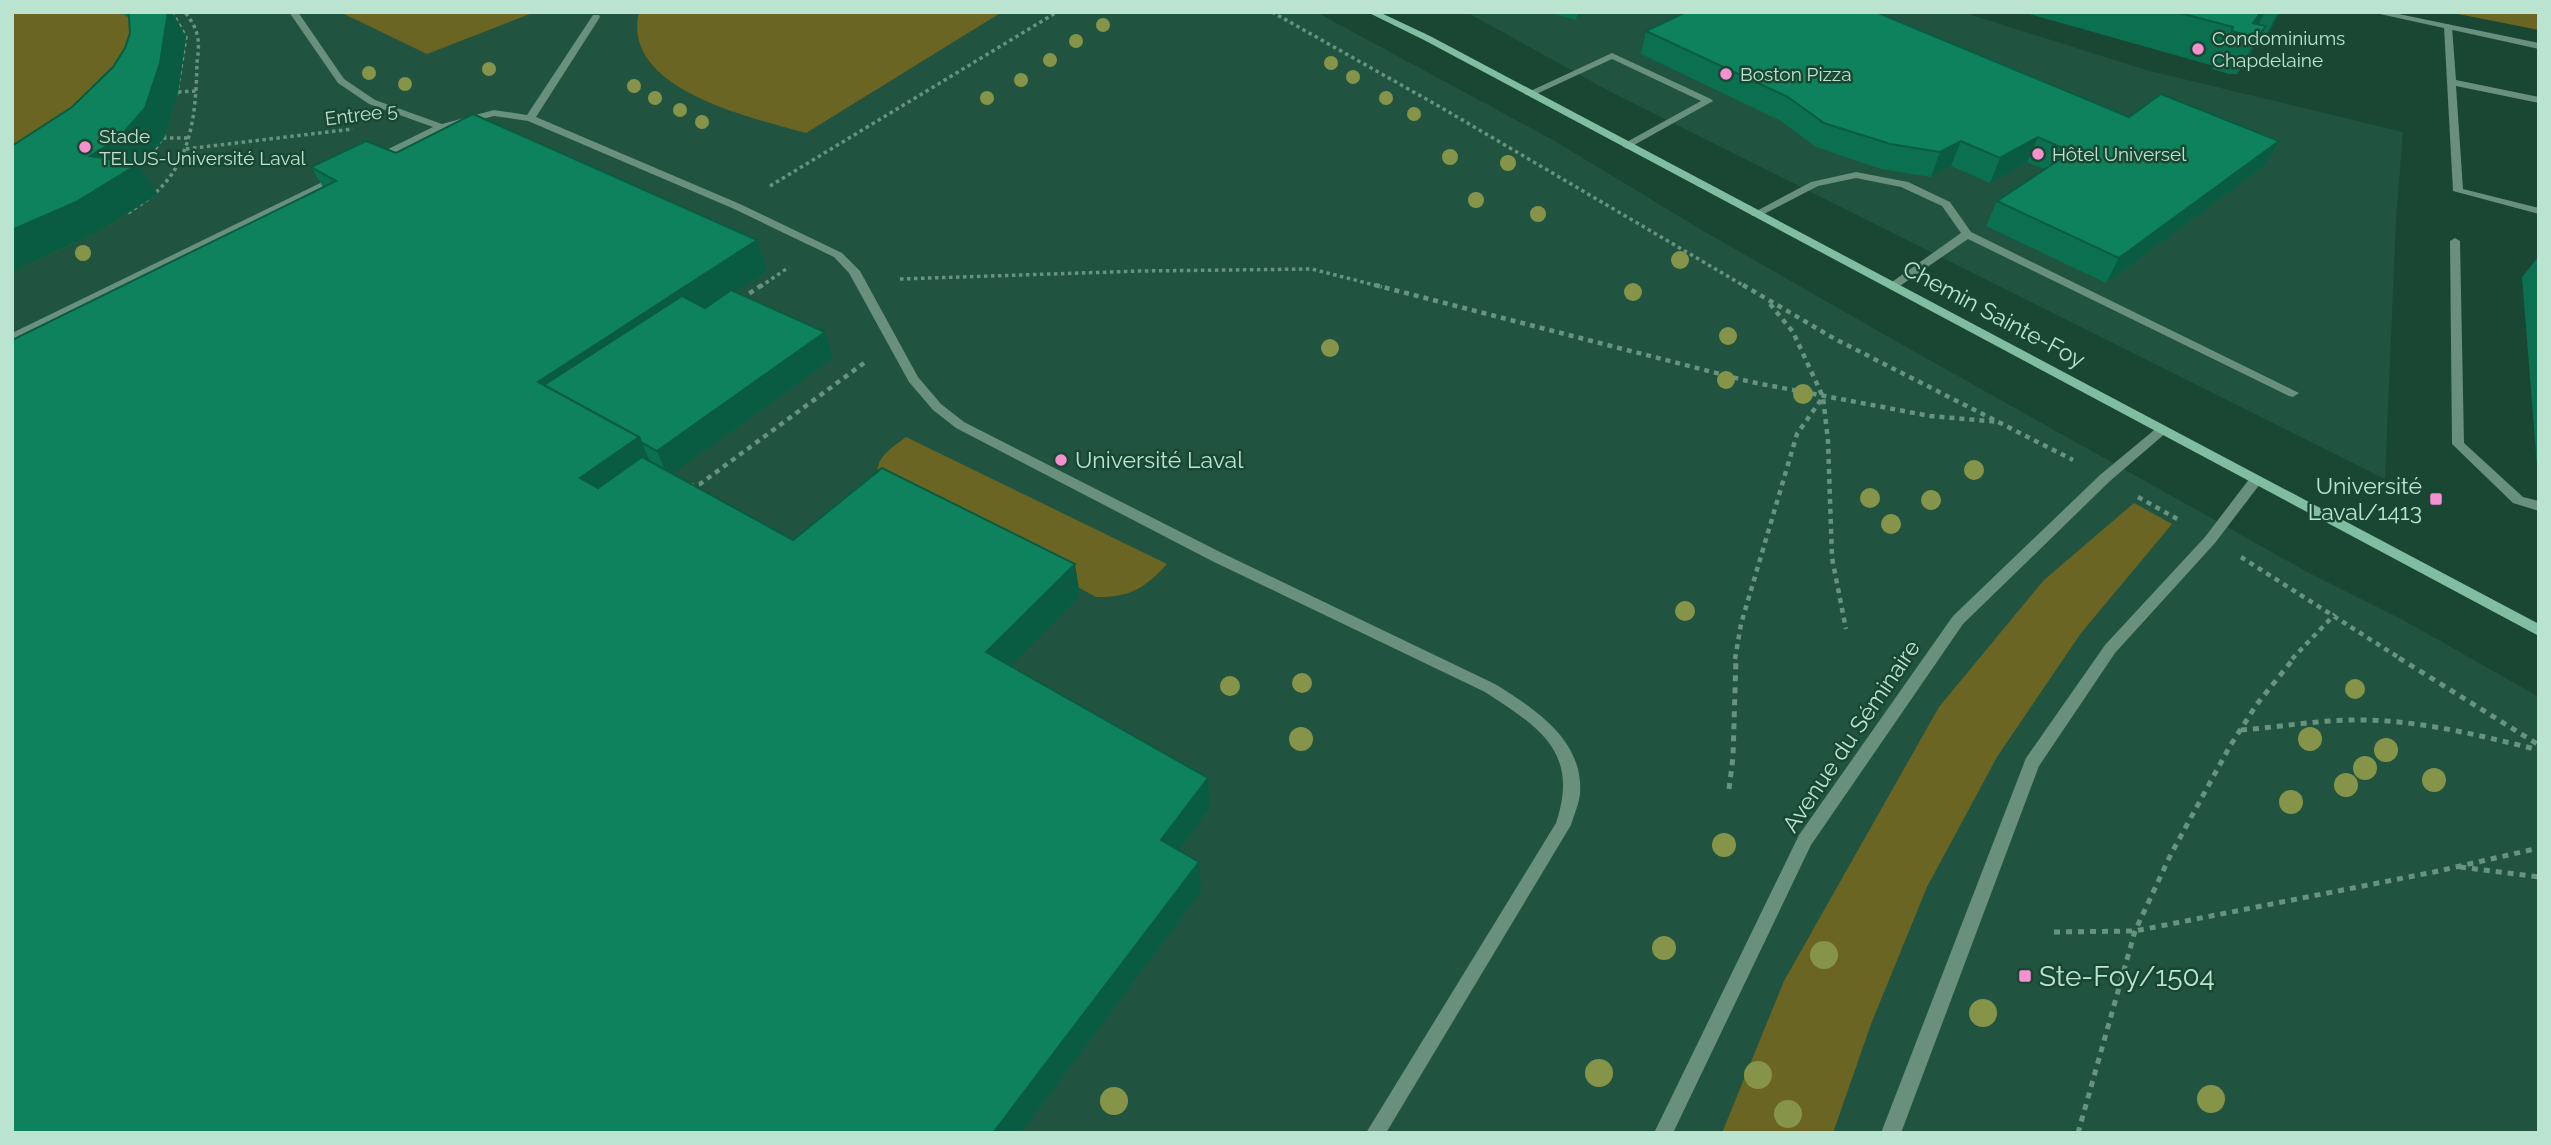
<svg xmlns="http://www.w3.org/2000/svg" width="2551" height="1145" viewBox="0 0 2551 1145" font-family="Raleway,sans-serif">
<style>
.built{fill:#205440}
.green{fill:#6b6524}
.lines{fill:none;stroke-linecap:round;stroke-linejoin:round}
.path-far2{stroke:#67937f;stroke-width:3.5;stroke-dasharray:3.5 3.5;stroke-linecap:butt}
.path-far1{stroke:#67937f;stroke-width:4.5;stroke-dasharray:5 5;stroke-linecap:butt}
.path{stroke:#67937f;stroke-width:5;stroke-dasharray:6 6;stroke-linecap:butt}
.lane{fill:#698f7d;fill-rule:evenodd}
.street{fill:#698f7d;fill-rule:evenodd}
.secondary{fill:#80bda1;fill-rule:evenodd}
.tree{fill:#859448}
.wall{fill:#0b7050}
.shaded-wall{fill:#095b41}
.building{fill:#0d825d;stroke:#095b41;stroke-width:2}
.poi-dot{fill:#f790ce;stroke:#194734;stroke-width:2.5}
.labels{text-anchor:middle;stroke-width:5;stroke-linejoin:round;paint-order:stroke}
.far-poi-label{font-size:19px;fill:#bbe4d0;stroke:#194734;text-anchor:start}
.far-street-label{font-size:19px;fill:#bbe4d0;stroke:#194734}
.street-label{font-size:23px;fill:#bbe4d0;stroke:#194734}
.poi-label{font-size:23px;fill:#bbe4d0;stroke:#194734;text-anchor:start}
.near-poi-label{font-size:28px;fill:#bbe4d0;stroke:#194734;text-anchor:start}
</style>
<rect width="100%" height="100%" fill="#194734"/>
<path class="built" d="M12 12H1316L1553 140 1700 229 1908 348 2309 573 2403 620 2539 697V1133H12Z
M1466 12H1962L2146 70 2403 132 2396 219 2385 479 1611 92Z"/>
<path class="green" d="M12 12H172L186 37 178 92 164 138 138 169 112 186 158 194 98 232 12 272Z
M340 12H535L427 54Z
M639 12H1002L806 133C754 118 620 90 639 12Z
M2448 12H2539V30Z
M906 437 1167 564C1146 588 1128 598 1096 597L878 479C874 457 891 449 906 437Z
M2134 503 2172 524 2081 633 1997 757 1927 887 1871 1024 1833 1133H1722L1784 981 1939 707 2044 580Z"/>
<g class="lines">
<path class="path-far2" d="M172 12 186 37 176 98
M1272 12 1442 108 1746 287
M178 92 196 91
M163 138H191
M186 149 353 129
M137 170 151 156 165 133
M770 186 1057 12
M128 213C143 203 158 193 169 178 194 145 196 103 197 63 198 53 200 41 196 31 194 24 189 18 185 12
M900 279 1141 271 1312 269 1382 287
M760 287 789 267"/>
<path class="path-far1" d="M1375 285 1751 382 1930 416 2000 422
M1743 285 1835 339 2073 460
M741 299 762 285
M1770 304 1793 332 1823 397 1828 441 1832 558 1846 629
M689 486 700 484 864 363
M2138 497 2179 520
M2241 557 2401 659
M1735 659 1741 624 1797 434 1823 397
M2292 659 2335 614"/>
<path class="path" d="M2399 658 2539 745
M2241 730C2282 727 2323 719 2364 720 2424 721 2482 736 2539 750
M1729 789 1733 757 1736 658
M2460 867 2539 877
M2054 932 2135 931 2434 872 2539 848
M2078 1133 2135 931 2171 854 2230 746 2257 704 2294 658"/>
<path class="lane" d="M289 12H298L344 79 375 100 442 124 494 110 527 115 593 15H599L600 17 536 117 740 204 842 253 860 271 918 377 941 404 964 422 1222 553 1495 684C1535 709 1584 740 1580 794 1579 804 1574 815 1571 825L1386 1133H1366L1556 823C1580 752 1539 727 1485 692L1212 561 956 428 933 410 909 382 849 273 834 257 732 208 528 121 494 116 444 129 380 161H372V157L433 127 369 104 338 83Z
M2448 24 2452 27 2456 80 2539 97V103L2456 86 2463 189 2539 208V214L2453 191 2444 27Z
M1612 53 1711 99 1713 101 1627 149 1622 146 1623 144 1701 101 1612 59 1532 96 1524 94Z
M1856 172 1908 182 1950 202 1971 232 2299 393 2293 397 2289 396 1968 239 1897 288H1889V284L1961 233 1942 206 1901 187 1856 178 1818 186 1760 216H1752L1751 214 1811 182Z
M339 174 344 177 343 179 12 342V333Z
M2455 238 2460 241 2464 443 2523 497 2539 501V511L2513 503 2452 444 2450 241Z"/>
<path class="street" d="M2371 12H2389L2539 43V49Z
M2163 425 2169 429 2167 432 2110 481 1963 624 1811 845 1673 1133H1654L1799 835 1953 616 2100 475 2159 426Z
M2255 476 2262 481 2260 484 2215 543 2115 653 2039 766 1901 1133H1881L2026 758 2105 645 2205 537 2250 478Z"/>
<path class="secondary" d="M1367 12H1379L1430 36 2539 624V636L1424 40Z"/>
</g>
<g class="tree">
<circle cx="1103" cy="25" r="7"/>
<circle cx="1076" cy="41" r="7"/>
<circle cx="1050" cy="60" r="7"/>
<circle cx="1331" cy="63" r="7"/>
<circle cx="489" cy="69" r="7"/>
<circle cx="369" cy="73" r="7"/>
<circle cx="1353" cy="77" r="7"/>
<circle cx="1021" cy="80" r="7"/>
<circle cx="405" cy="84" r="7"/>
<circle cx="634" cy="86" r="7"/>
<circle cx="655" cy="98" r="7"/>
<circle cx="987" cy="98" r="7"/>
<circle cx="1386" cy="98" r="7"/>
<circle cx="680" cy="110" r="7"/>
<circle cx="1414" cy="114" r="7"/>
<circle cx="702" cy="122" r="7"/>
<circle cx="1450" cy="157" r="8"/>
<circle cx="1508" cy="163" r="8"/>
<circle cx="1476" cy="200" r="8"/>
<circle cx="1538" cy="214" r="8"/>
<circle cx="83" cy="253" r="8"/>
<circle cx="1680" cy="260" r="9"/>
<circle cx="1633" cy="292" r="9"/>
<circle cx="1728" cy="336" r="9"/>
<circle cx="1330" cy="348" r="9"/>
<circle cx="1726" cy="380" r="9"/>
<circle cx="1803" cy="394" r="10"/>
<circle cx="1974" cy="470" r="10"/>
<circle cx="1870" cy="498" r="10"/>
<circle cx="1931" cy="500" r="10"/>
<circle cx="1891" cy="524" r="10"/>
<circle cx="1685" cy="611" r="10"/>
<circle cx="1302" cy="683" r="10"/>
<circle cx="1230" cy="686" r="10"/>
<circle cx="2355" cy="689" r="10"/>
<circle cx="1301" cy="739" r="12"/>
<circle cx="2310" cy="739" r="12"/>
<circle cx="2386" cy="750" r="12"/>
<circle cx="2365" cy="768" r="12"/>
<circle cx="2434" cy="780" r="12"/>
<circle cx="2346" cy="785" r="12"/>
<circle cx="2291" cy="802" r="12"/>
<circle cx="1724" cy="845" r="12"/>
<circle cx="1664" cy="948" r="12"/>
<circle cx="1824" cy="955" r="14"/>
<circle cx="1983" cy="1013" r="14"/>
<circle cx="1599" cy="1073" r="14"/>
<circle cx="1758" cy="1075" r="14"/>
<circle cx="2211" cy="1099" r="14"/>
<circle cx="1114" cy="1101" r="14"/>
<circle cx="1788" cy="1114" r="14"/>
</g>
<path class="wall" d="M120 12H172L186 37 178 93 164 138 140 167 158 194 98 232 12 272V146L72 107 113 67 125 48 130 33 129 18Z
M1549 12H1585L1576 20Z
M2022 12H2280L2271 29 2265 37 2260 36 2245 64 2237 74H2229L2212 69 2214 66Z
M1646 31 2129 117 2279 141 2265 165 2106 283 1986 226 1997 201 2044 169 2027 162 1990 183 1951 166 1931 177 1881 169 1816 147 1781 121 1641 54Z
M2539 123V169L2537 125Z
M396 153 757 240 767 271 735 292 833 358 672 474 793 540 1075 564 1080 596 1010 665 1208 778 1210 808 1179 850 1201 891 1021 1133 323 187 311 167Z
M2539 256V490L2522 277Z"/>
<path class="shaded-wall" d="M168 12H172L186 37 178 93 164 138 140 167 158 194 98 232 12 272V230Z
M1578 12H1585L1576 20Z
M2261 12H2265L2252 36 2253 23Z
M2278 12H2280L2271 29 2265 37Z
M2266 26 2245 64 2237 74 2258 36Z
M2038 137 2027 162 1990 183 2000 158Z
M1961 141 1951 166 1931 177 1940 152Z
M2279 141 2265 165 2106 283 2119 258Z
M757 240 767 271 569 403 538 382Z
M825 332 833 358 668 477 657 451Z
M639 437 653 468 596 510 580 478Z
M1075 564 1080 596 993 683 986 652Z
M1208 778 1210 808 1165 869 1161 840Z
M1199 862 1201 891 1021 1133H993Z"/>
<path class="building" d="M128 12H168L160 63 145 108 118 139 90 156 138 164 76 202 12 230V146L72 107 113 67 125 48 130 33 129 17Z
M1686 12H1876L2129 117 2161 94 2279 141 2119 258 1997 201 2071 152 2038 137 2000 158 1961 141 1940 152 1890 144 1824 123 1788 97 1646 31Z
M2176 12H2261L2253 23 2266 26 2258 36H2249L2232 31 2233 27Z
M473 114 757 240 538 382 639 437 580 478 598 488 642 457 793 540 882 468 1075 564 986 652 1208 778 1161 840 1199 862 993 1133H12V340L336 181 311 167 366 141 396 153Z
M731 290 825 332 657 451 641 442 639 437 544 385 682 296 705 308Z"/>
<g class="poi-dot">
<circle cx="2198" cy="49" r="7"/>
<circle cx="1726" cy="74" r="7"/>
<circle cx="85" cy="147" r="7"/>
<circle cx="2038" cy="154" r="7"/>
<circle cx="1061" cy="460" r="7"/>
<rect x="2429" y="492" width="14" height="14" rx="3.5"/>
<rect x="2018" y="969" width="14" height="14" rx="3.5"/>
</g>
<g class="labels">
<g class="far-poi-label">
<text x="2212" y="45">Condominiums<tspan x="2212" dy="22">Chapdelaine</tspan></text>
<text x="1740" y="81">Boston Pizza</text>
<text x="99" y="143">Stade<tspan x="99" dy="22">TELUS-Université Laval</tspan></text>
<text x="2052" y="161">Hôtel Universel</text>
</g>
<g class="far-street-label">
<text transform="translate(361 114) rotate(-7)" y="7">Entree 5</text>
</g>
<g class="street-label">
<text transform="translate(1994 314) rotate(28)" y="8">Chemin Sainte-Foy</text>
<text transform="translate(1851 736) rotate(-56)" y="8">Avenue du Séminaire</text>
</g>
<g class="poi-label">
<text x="1075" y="468">Université Laval</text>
<text x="2422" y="494" text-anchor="end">Université<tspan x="2422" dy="26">Laval/1413</tspan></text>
</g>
<g class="near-poi-label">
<text x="2039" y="986">Ste-Foy/1504</text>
</g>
</g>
<rect width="2551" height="1145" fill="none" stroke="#bbe4d0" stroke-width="28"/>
</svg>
